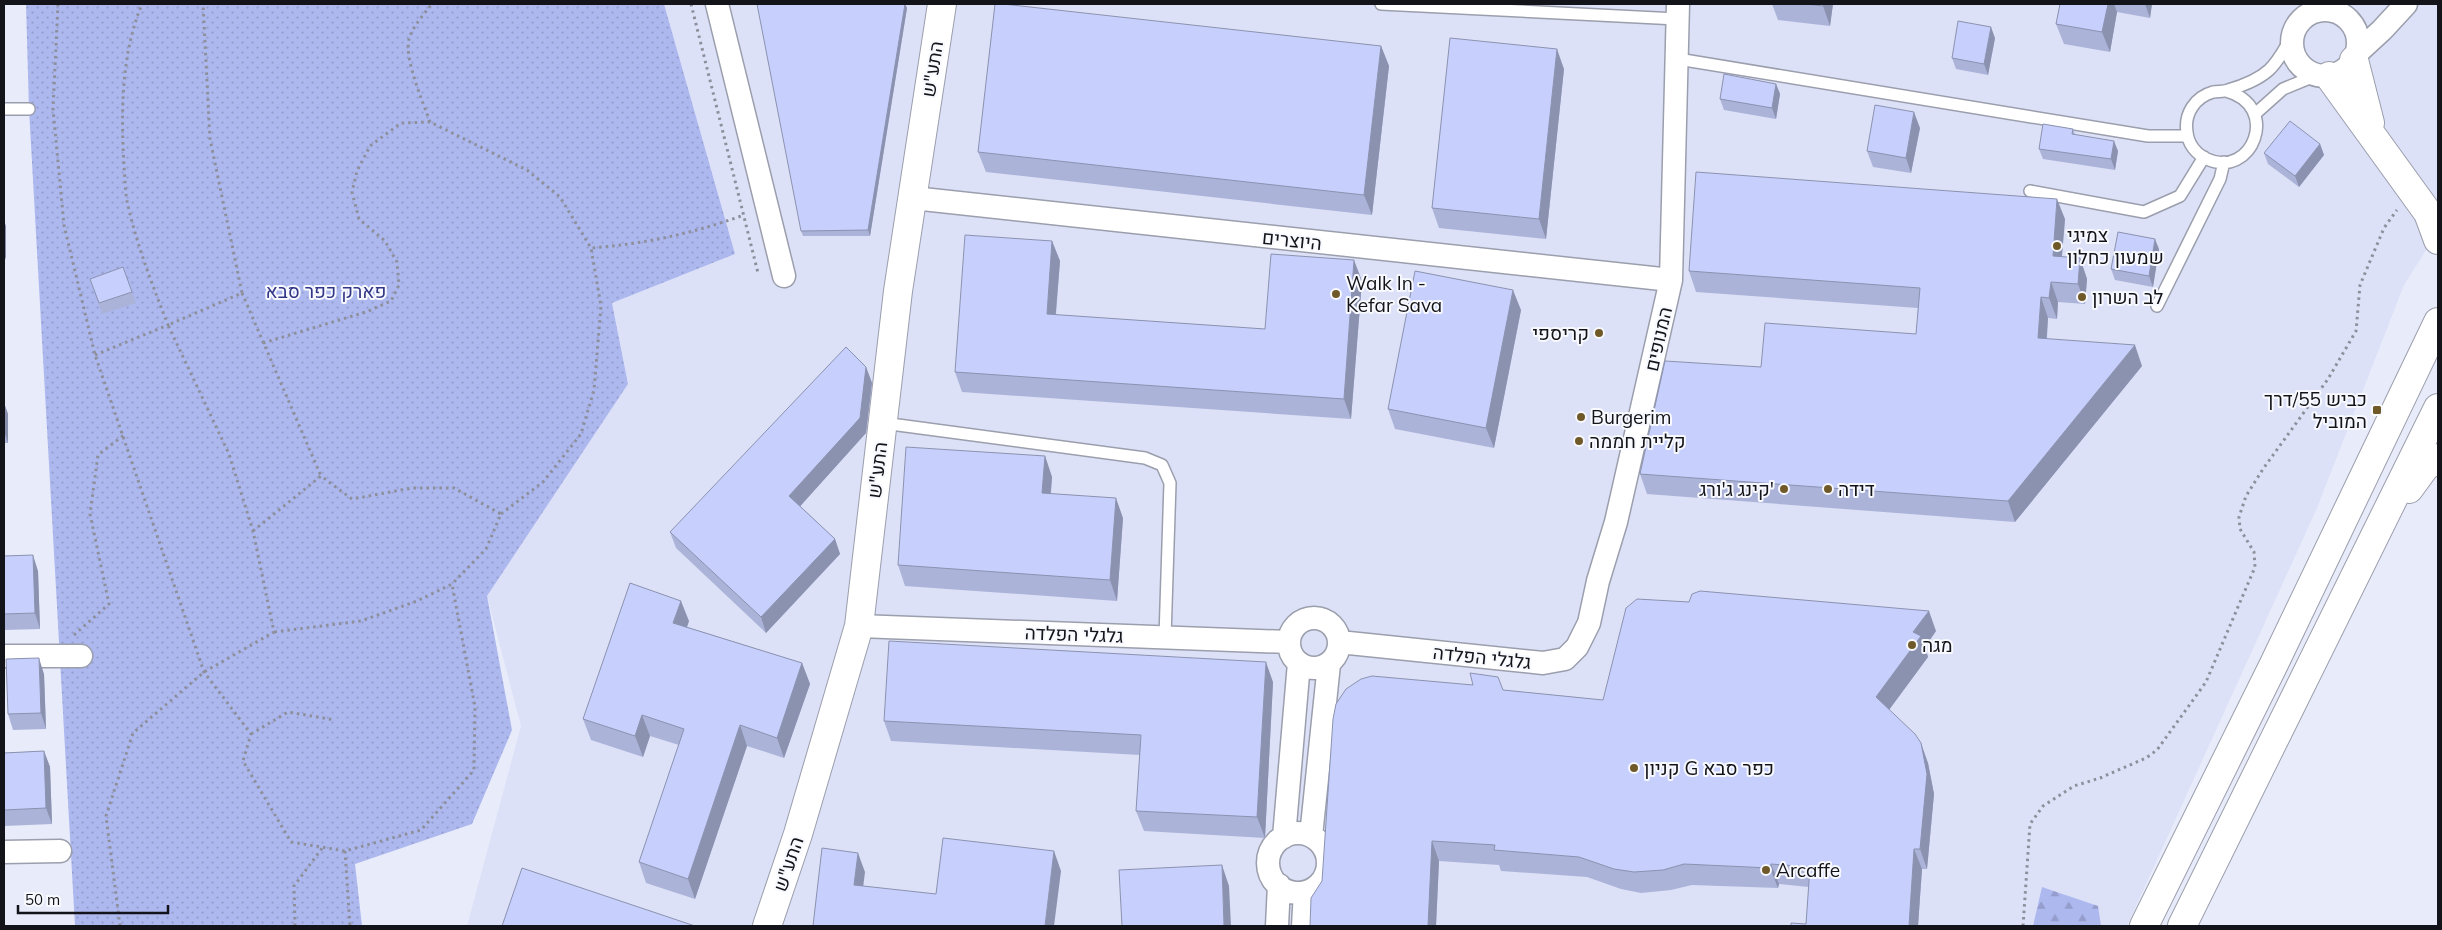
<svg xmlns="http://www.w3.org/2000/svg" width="2442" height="930" viewBox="0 0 2442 930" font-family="Mulish,Heebo,sans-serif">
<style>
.built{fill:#dce1f7}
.forest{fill:url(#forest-firs)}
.park{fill:url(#park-dots)}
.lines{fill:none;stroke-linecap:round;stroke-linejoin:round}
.service-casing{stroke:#9b9eac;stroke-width:14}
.minor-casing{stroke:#9b9eac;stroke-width:25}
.tertiary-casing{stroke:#9b9eac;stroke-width:30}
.trunk-casing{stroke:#9b9eac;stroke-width:30}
.path{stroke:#8d8f9a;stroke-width:3;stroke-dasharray:2.5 4;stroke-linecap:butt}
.service{stroke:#fff;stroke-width:11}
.minor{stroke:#fff;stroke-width:22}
.tertiary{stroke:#fff;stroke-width:28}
.trunk{stroke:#fff;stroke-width:28}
.wall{fill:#abb3d9}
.shaded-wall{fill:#8b92b0}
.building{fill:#c7d0fc;stroke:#8b92b0}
.poi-dot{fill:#705929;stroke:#f7f9ff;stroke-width:2}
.labels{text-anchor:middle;stroke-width:4;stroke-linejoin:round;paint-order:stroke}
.street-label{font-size:19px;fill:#131419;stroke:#f7f9ff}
.poi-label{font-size:19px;fill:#131419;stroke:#f7f9ff;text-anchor:start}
.park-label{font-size:19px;fill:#323686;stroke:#f7f9ff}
</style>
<defs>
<pattern id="forest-firs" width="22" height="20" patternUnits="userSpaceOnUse" patternTransform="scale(1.25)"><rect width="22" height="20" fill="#adb8ef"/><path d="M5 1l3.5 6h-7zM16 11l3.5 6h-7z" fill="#949dcc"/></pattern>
<pattern id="park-dots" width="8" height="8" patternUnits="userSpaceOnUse" patternTransform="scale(1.25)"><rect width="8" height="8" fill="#adb8ef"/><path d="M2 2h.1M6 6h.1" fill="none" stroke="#949dcc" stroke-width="1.8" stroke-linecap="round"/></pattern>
</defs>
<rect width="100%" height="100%" fill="#e8ebfa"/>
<path class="built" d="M664 4H2438V231L2404 285 2317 508 2127 926H467L521 726 487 596 628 384 612 303 735 254Z"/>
<path class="forest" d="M2042 887 2098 906 2101 926H2033Z"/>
<path class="park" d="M26 4H664L735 254 612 303 628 384 487 596 512 730 472 824 355 864 362 926H75L29 109Z"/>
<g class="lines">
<defs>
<path id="service" d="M1381 4 1677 19
M1678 59 2148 136H2187
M2226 91C2282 106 2252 180 2207 159 2196 154 2188 144 2187 132 2184 114 2195 97 2213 92 2218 91 2224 92 2228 90 2242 86 2259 79 2269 70 2279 61 2286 46 2293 35
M4 109H29
M2255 114 2283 89 2317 75
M2030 191 2144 212 2180 196 2204 157
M2157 306 2220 179 2224 162
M883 423 1145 458 1162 465 1170 483 1165 637"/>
<path id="minor" d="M717 4 784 276
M2292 43a33 33 0 1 1 66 0a33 33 0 1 1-66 0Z
M2357 53 2382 30 2406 4
M913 198 1671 280
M1289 643a25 25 0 1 1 50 0a25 25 0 1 1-50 0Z
M859 626 1288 642
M1339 642 1543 663 1565 659 1577 647 1589 623 1598 581 1616 522 1671 280 1678 4
M4 656H81
M1268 863a30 30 0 1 1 60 0a30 30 0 1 1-60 0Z
M1311 836 1329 664
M1284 837 1299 663
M4 852 60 851
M1277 926 1279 885
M1303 926 1305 892"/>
<path id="tertiary" d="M767 926 798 834 859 626 898 291 942 4"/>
<path id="trunk" d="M2354 60 2370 123
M2329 76 2428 213 2438 240
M2409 489 2425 467 2438 458
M2144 926 2273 666 2438 322
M2182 926 2438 408"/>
</defs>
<use href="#service" class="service-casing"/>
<use href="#minor" class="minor-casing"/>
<use href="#tertiary" class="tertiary-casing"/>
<use href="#trunk" class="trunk-casing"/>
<path class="path" d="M58 4 53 109 64 225 95 355 204 672 251 734 243 761 291 842 345 851 421 830 474 770 475 707 452 584 417 601 361 621 274 632
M691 4 758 273
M430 122C423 102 404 59 409 39 413 26 424 14 432 4
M242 293 321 476
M263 343 366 312 391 301 399 285 397 262 385 241 359 219 352 192 357 171 370 146 401 123 430 122 527 170 560 197 591 248C645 244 694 233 744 215
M95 355 168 325C152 284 136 243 127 201 125 190 125 178 124 166 121 113 121 54 142 4
M501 514 543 482 581 434 594 390 601 306 591 248
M253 531 321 476 352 499 412 488H454L501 514 486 549 452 584
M74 635 109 604 90 514 98 455 124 435
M251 734 288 712 335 720
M345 851 350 926
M120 926 106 816 133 733 204 672 274 632 253 531 229 454 168 325 242 293 210 139 203 4
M295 926 294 886 323 847
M2023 926 2030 824 2043 806 2074 786 2100 778 2146 758 2157 750 2206 682 2255 567 2254 552 2240 529 2239 517 2246 496 2263 469 2328 379 2356 331 2360 285 2384 228 2397 210"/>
<use href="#service" class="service"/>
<use href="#minor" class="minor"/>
<use href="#tertiary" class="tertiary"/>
<use href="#trunk" class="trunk"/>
</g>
<path class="wall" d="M905 4 907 8 870 236H803L801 231Z
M1772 4H1833L1830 26 1778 20Z
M2060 4H2152L2150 18 2117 12 2110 52 2064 44 2056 24Z
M1995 38 1988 75 1956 69 1952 58Z
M1381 46 1389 66 1372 215 986 172 978 152Z
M1564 69 1546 239 1439 228 1432 208Z
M1776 84 1780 94 1776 119 1724 110 1720 99Z
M1920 128 1911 173 1873 167 1867 151Z
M2073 129 2075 134 2118 151 2115 170 2043 159 2039 149Z
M2320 144 2324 155 2299 187 2268 164 2264 153Z
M2065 219 2062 257 2080 258 2087 279 2085 304 2058 302 2057 319 2048 318 2047 339 2142 366 2015 522 1647 494 1640 474 1761 367 1916 334 1918 308 1696 292 1689 271Z
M1052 241 1060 261 1056 315 1265 329 1362 281 1351 419 962 392 955 372Z
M2159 249 2153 287 2115 280 2111 269Z
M123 267 136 303 102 314 90 279Z
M1521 310 1494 448 1395 429 1388 409Z
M866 367 872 383 866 433 800 506 835 539 840 554 766 633 676 548 670 532Z
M4 403 8 414V443H4Z
M1045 456 1052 477 1051 493 1123 518 1117 601 905 586 898 565Z
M4 556 38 571 40 629 4 630Z
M689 621 687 627 802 663 810 684 784 758 747 746 695 899 646 883 639 862 679 745 650 736 643 757 591 740 583 719Z
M1936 631 1925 647 1928 657 1889 710 1928 763 1934 794 1927 869H1922L1918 926H1791L1806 924 1809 887 1779 884 1778 888 1692 885 1671 890 1641 893 1621 889 1587 877 1501 871 1499 865 1439 861 1436 926H1310L1503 690 1603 700Z
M44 674 46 729 13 730 8 714Z
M1273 682 1265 838 1144 831 1136 811 1140 755 891 741 884 721Z
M44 751 50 767 52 824 4 826V753Z"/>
<path class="shaded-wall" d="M905 4 907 8 870 236 868 230Z
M1823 4H1833L1830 26 1823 6Z
M2108 4H2114L2117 12 2110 52 2102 32Z
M2145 4H2152L2150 18Z
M1991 27 1995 38 1988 75 1984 64Z
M1381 46 1389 66 1372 215 1364 195Z
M1557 49 1564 69 1546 239 1539 219Z
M1776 84 1780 94 1776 119 1772 108Z
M1914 112 1920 128 1911 173 1906 158Z
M2114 141 2118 151 2115 170 2111 159Z
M2320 144 2324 155 2299 187 2295 176Z
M2057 199 2065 219 2060 277 2053 256Z
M4 220 6 226V260L4 254Z
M2155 239 2159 249 2153 287 2149 276Z
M1052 241 1060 261 1054 334 1047 314Z
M2080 258 2087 279 2085 304 2078 284Z
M1354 260 1362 281 1351 419 1344 399Z
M2051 282 2058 302 2057 319 2049 298Z
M1513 290 1521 310 1494 448 1486 428Z
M2041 297 2048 318 2045 359 2038 338Z
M2135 345 2142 366 2015 522 2008 501Z
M866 367 872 383 866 433 795 512 789 496Z
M4 403 8 414V443L4 431Z
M1045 456 1052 477 1049 513 1042 493Z
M1116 498 1123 518 1117 601 1110 580Z
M835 539 840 554 766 633 761 617Z
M33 555 38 571 40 629 35 613Z
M681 601 689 621 681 644 673 623Z
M1929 611 1936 631 1925 647 1928 657 1883 718 1876 697 1913 632Z
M39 658 44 674 46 729 41 713Z
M1266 662 1273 682 1265 838 1257 817Z
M802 663 810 684 784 758 777 738Z
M642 715 650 736 643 757 635 736Z
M740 725 747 746 695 899 688 879Z
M1921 743 1928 763 1934 794 1927 869 1920 849Z
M44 751 50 767 52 824 46 808Z
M1432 841 1439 861 1436 926H1428Z
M1914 849 1922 869 1918 926H1909Z
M1054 851 1061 871 1054 926H1045Z
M858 853 865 872 861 904 854 885Z
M1771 864 1779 884 1778 888 1770 868Z
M1222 865 1229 886 1231 926H1224Z"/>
<path class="building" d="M757 4H905L868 230 801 231Z
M995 4H1003L1381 46 1364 195 978 152Z
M1806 4H1823V6Z
M2060 4H2108L2102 32 2056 24Z
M1958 21 1991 27 1984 64 1952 58Z
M1450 38 1557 49 1539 219 1432 208Z
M1724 74 1776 84 1772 108 1720 99Z
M1875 105 1914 112 1906 158 1867 151Z
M2290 121 2320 144 2295 176 2264 153Z
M2043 124 2073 129 2072 134 2114 141 2111 159 2039 149Z
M1696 172 2057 199 2053 256 2080 258 2078 284 2051 282 2049 298 2041 297 2038 338 2135 345 2008 501 1640 474 1665 361 1761 367 1765 323 1916 334 1920 288 1689 271Z
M2118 232 2155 239 2149 276 2111 269Z
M965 235 1052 241 1047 314 1265 329 1271 254 1354 260 1344 399 955 372Z
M123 267 132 292 99 303 90 279Z
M1415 271 1513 290 1486 428 1388 409Z
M846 347 866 367 860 418 789 496 835 539 761 617 670 532Z
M906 447 1045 456 1042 493 1116 498 1110 580 898 565Z
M33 555 35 613 4 614V556Z
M630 583 681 601 673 623 802 663 777 738 740 725 688 879 639 862 684 729 642 715 635 736 583 719Z
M1700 591 1929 611 1913 632 1921 636 1876 697 1915 734 1921 743 1927 774 1920 849H1914L1909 926H1791V923L1806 924 1810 867 1771 864 1770 868 1684 864 1663 870 1634 872 1614 869 1579 857 1494 850 1495 845 1432 841 1428 926H1310L1311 898 1322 881 1333 719 1336 704 1346 689 1361 679 1372 676 1473 685 1470 673 1498 677 1503 690 1603 700 1626 608 1637 599 1689 602 1692 594Z
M889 641 1266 662 1257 817 1136 811 1141 735 884 721Z
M39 658 41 713 8 714 6 659Z
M44 751 46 808 4 810V753Z
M943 838 1054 851 1045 926H813L822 848 858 853 854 885 936 894Z
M1222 865 1224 926H1122L1119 870Z
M522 868 695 926H502Z"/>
<g class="poi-dot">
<circle cx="2057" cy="246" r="5"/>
<circle cx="1336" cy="294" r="5"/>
<circle cx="2082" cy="297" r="5"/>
<circle cx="1599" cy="333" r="5"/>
<rect x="2372" y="405" width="10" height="10" rx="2.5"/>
<circle cx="1581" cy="417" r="5"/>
<circle cx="1579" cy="441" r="5"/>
<circle cx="1784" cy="489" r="5"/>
<circle cx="1828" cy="489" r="5"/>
<circle cx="1912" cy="645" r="5"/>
<circle cx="1634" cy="768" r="5"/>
<circle cx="1766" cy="870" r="5"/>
</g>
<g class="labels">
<g class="street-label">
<text transform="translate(932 69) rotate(-81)" y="7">התע"ש</text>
<text transform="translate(1292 240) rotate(6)" y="7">היוצרים</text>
<text transform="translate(1658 339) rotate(-77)" y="7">המנופים</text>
<text transform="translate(877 470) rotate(-83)" y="7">התע"ש</text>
<text transform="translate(1074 634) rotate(2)" y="7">גלגלי הפלדה</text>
<text transform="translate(1482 657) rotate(6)" y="7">גלגלי הפלדה</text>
<text transform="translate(788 864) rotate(-71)" y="7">התע"ש</text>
</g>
<g class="poi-label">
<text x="2067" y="242">צמיגי<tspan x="2067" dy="22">שמעון כחלון</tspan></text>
<text x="1346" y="290">Walk In -<tspan x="1346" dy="22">Kefar Sava</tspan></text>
<text x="2092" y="304">לב השרון</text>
<text x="1589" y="340" text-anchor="end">קריספי</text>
<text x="2367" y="406" text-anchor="end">כביש 55/דרך<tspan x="2367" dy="22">המוביל</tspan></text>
<text x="1591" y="424">Burgerim</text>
<text x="1589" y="448">קליית חממה</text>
<text x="1774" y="496" text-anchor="end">קינג ג'ורג'</text>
<text x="1838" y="496">דידה</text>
<text x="1922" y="652">מגה</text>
<text x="1644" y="775">קניון G כפר סבא</text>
<text x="1776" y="877">Arcaffe</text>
</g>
<g class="park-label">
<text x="326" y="298">פארק כפר סבא</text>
</g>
</g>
<rect width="2442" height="930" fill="none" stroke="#131419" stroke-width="10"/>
<path d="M18 905v8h150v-8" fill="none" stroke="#131419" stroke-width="2.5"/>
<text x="25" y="905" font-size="15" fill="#131419" stroke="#f7f9ff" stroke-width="4" paint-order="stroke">50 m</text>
</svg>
